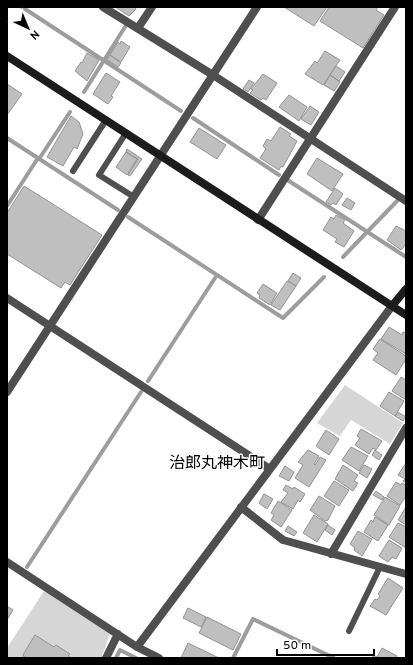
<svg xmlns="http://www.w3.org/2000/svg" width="413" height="665" viewBox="0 0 413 665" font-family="Overpass,'Noto Sans JP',sans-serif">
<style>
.green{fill:#d6d6d6}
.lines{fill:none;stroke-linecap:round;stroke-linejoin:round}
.stream{stroke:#9d9d9d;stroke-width:4}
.building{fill:#bfbfbf;stroke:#939393}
.lane{stroke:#4f4f4f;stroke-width:6}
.street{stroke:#4f4f4f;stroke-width:8}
.secondary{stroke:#1c1c1c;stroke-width:8}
.labels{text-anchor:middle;stroke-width:3;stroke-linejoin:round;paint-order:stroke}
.quarter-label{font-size:16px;fill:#000;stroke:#fff}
</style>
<rect width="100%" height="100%" fill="#fff"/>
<path class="green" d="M345 385 403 423 390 444 351 420 340 436 317 423Z
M44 591 110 634 101 658H7V648Z"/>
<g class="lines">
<path class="stream" d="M22 7 181 111
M84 92 125 27
M193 118 279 175
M7 138 118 210
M39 159 70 112
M289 181 406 257
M7 206 38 158
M128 217 283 318 324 277
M343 257 398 200
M148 381 215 278
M27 567 141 392
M116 658 120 650 136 658
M233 658 253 619 334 658"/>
</g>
<path class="building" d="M118 7H135L136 9 129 16 117 8Z
M284 7H327L314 26Z
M329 7H378L376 10 384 15 363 48 320 21Z
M121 41 130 47 121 62 110 55 118 42 120 44Z
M325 51 340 60 323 85 305 74 315 61 317 63Z
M87 53 99 60 87 81 75 71 81 62 82 63Z
M110 55 121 63 118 67 107 60Z
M336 66 345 72 339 81 330 75Z
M106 73 120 82 111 96 113 97 108 104 93 94Z
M263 74 277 83 266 100 263 98 261 100 250 93 253 90 251 89Z
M330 75 340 82 334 91 324 85Z
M249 80 254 83 248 92 243 89Z
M7 84 22 94 7 115Z
M289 95 307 107 299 121 279 107Z
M310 106 319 112 311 125 301 119Z
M71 116 79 122 83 134 77 149 74 147 63 166 47 157Z
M280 127 291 134 289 136 297 141 283 167 281 166 279 170 260 158 266 149 263 146 267 139 271 141Z
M199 128 226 145 217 159 190 142Z
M127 149 142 159 130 176 128 175 138 159 126 152Z
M126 152 137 159 127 175 116 167Z
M317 158 343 174 332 191 307 174Z
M24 186 102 235 70 285 65 282 61 288 7 254V213Z
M335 188 343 194 336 205 333 203 331 205 326 202Z
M347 198 355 203 351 210 342 205Z
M336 215 345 220 343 223 354 231 344 247 335 242 337 239 323 230 331 217 334 219Z
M396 226 406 231V244L401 250 387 240Z
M293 273 301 278 296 286 288 281Z
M287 281 296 286 280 310 271 305Z
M263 284 277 293 270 305 259 298 260 295 257 293Z
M389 327 402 335 403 332 406 333V354L381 339Z
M380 339 406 356V359L396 375 373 360 378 353 373 349Z
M401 377 406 380V400L392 391Z
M389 392 404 401 395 416 380 406Z
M398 412 406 417 403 421 395 416Z
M361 429 382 441 376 450 373 448 369 454 355 445 360 438 357 436Z
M326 430 339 439 329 455 316 446Z
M351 447 368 456 359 471 342 460Z
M308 450 319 456 314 464 315 465 320 457 326 460 309 487 295 478 303 465 298 462Z
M375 450 382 455 379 460 372 455Z
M406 463V483L403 481 405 479 398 475Z
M343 465 358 475 354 481 358 483 353 491 335 479Z
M364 465 372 469 367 478 359 473Z
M285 466 294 472 289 481 279 476Z
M334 481 349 490 339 506 324 496Z
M396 482 401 485 402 483 406 485V496L400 505 387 496Z
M286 485 293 489 294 487 305 494 300 502 298 500 293 509 281 502 288 493 283 490Z
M376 491 384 497 382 500 373 495Z
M264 494 273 499 267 509 259 503Z
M319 496 335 506 328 520 325 521 310 510Z
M385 497 400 506 389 525 374 515Z
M278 501 292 510 281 527 271 520 274 515 271 513Z
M406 507V525L398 520Z
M314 515 328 524 317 542 303 533Z
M375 517 388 525 378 541 364 532 371 520 373 522Z
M398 523 406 527V548L389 537Z
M328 525 335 530 332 535 325 530Z
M288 526 297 532 294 536 285 531Z
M358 531 372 539 362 556 354 550 355 548 350 544Z
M389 540 402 548 396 559 392 557 388 562 379 556Z
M388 578 403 588 386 615 370 606 375 599 377 600 380 596 378 594Z
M7 606 13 610 7 620Z
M188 608 206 617 201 627 183 618Z
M207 617 241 634 233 650 199 633Z
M35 635 54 647 56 645 70 654 68 656 71 658H27L23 656 24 653Z
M188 643 219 658H181Z
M382 648 397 656 396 658H372L373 655 377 657Z"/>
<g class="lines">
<path class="lane" d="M126 133 99 175 134 197
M73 171 106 120
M349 631 380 567"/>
<path class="street" d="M103 7 213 75 406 201
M138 28 152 7
M258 220 395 7
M7 298 270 469
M7 392 257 7
M241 507 283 540 406 574
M331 554 406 428
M7 562 137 647 159 658
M137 647 392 306
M106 658 118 634"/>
<path class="secondary" d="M7 56 406 315
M392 306 406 289"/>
</g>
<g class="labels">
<g class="quarter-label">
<text x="217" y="468">治郎丸神木町</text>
</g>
</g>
<rect width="413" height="665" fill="none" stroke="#000000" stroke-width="16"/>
<g transform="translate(28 28) rotate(136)" stroke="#ffffff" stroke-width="3" paint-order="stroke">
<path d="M0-3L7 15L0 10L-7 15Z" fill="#000000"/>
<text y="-6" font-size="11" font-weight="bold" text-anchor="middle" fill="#000000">N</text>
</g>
<path d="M277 649v6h97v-6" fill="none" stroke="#000000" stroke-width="2"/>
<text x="283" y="649" font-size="12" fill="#000000" stroke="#ffffff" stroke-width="3" paint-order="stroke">50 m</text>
</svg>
